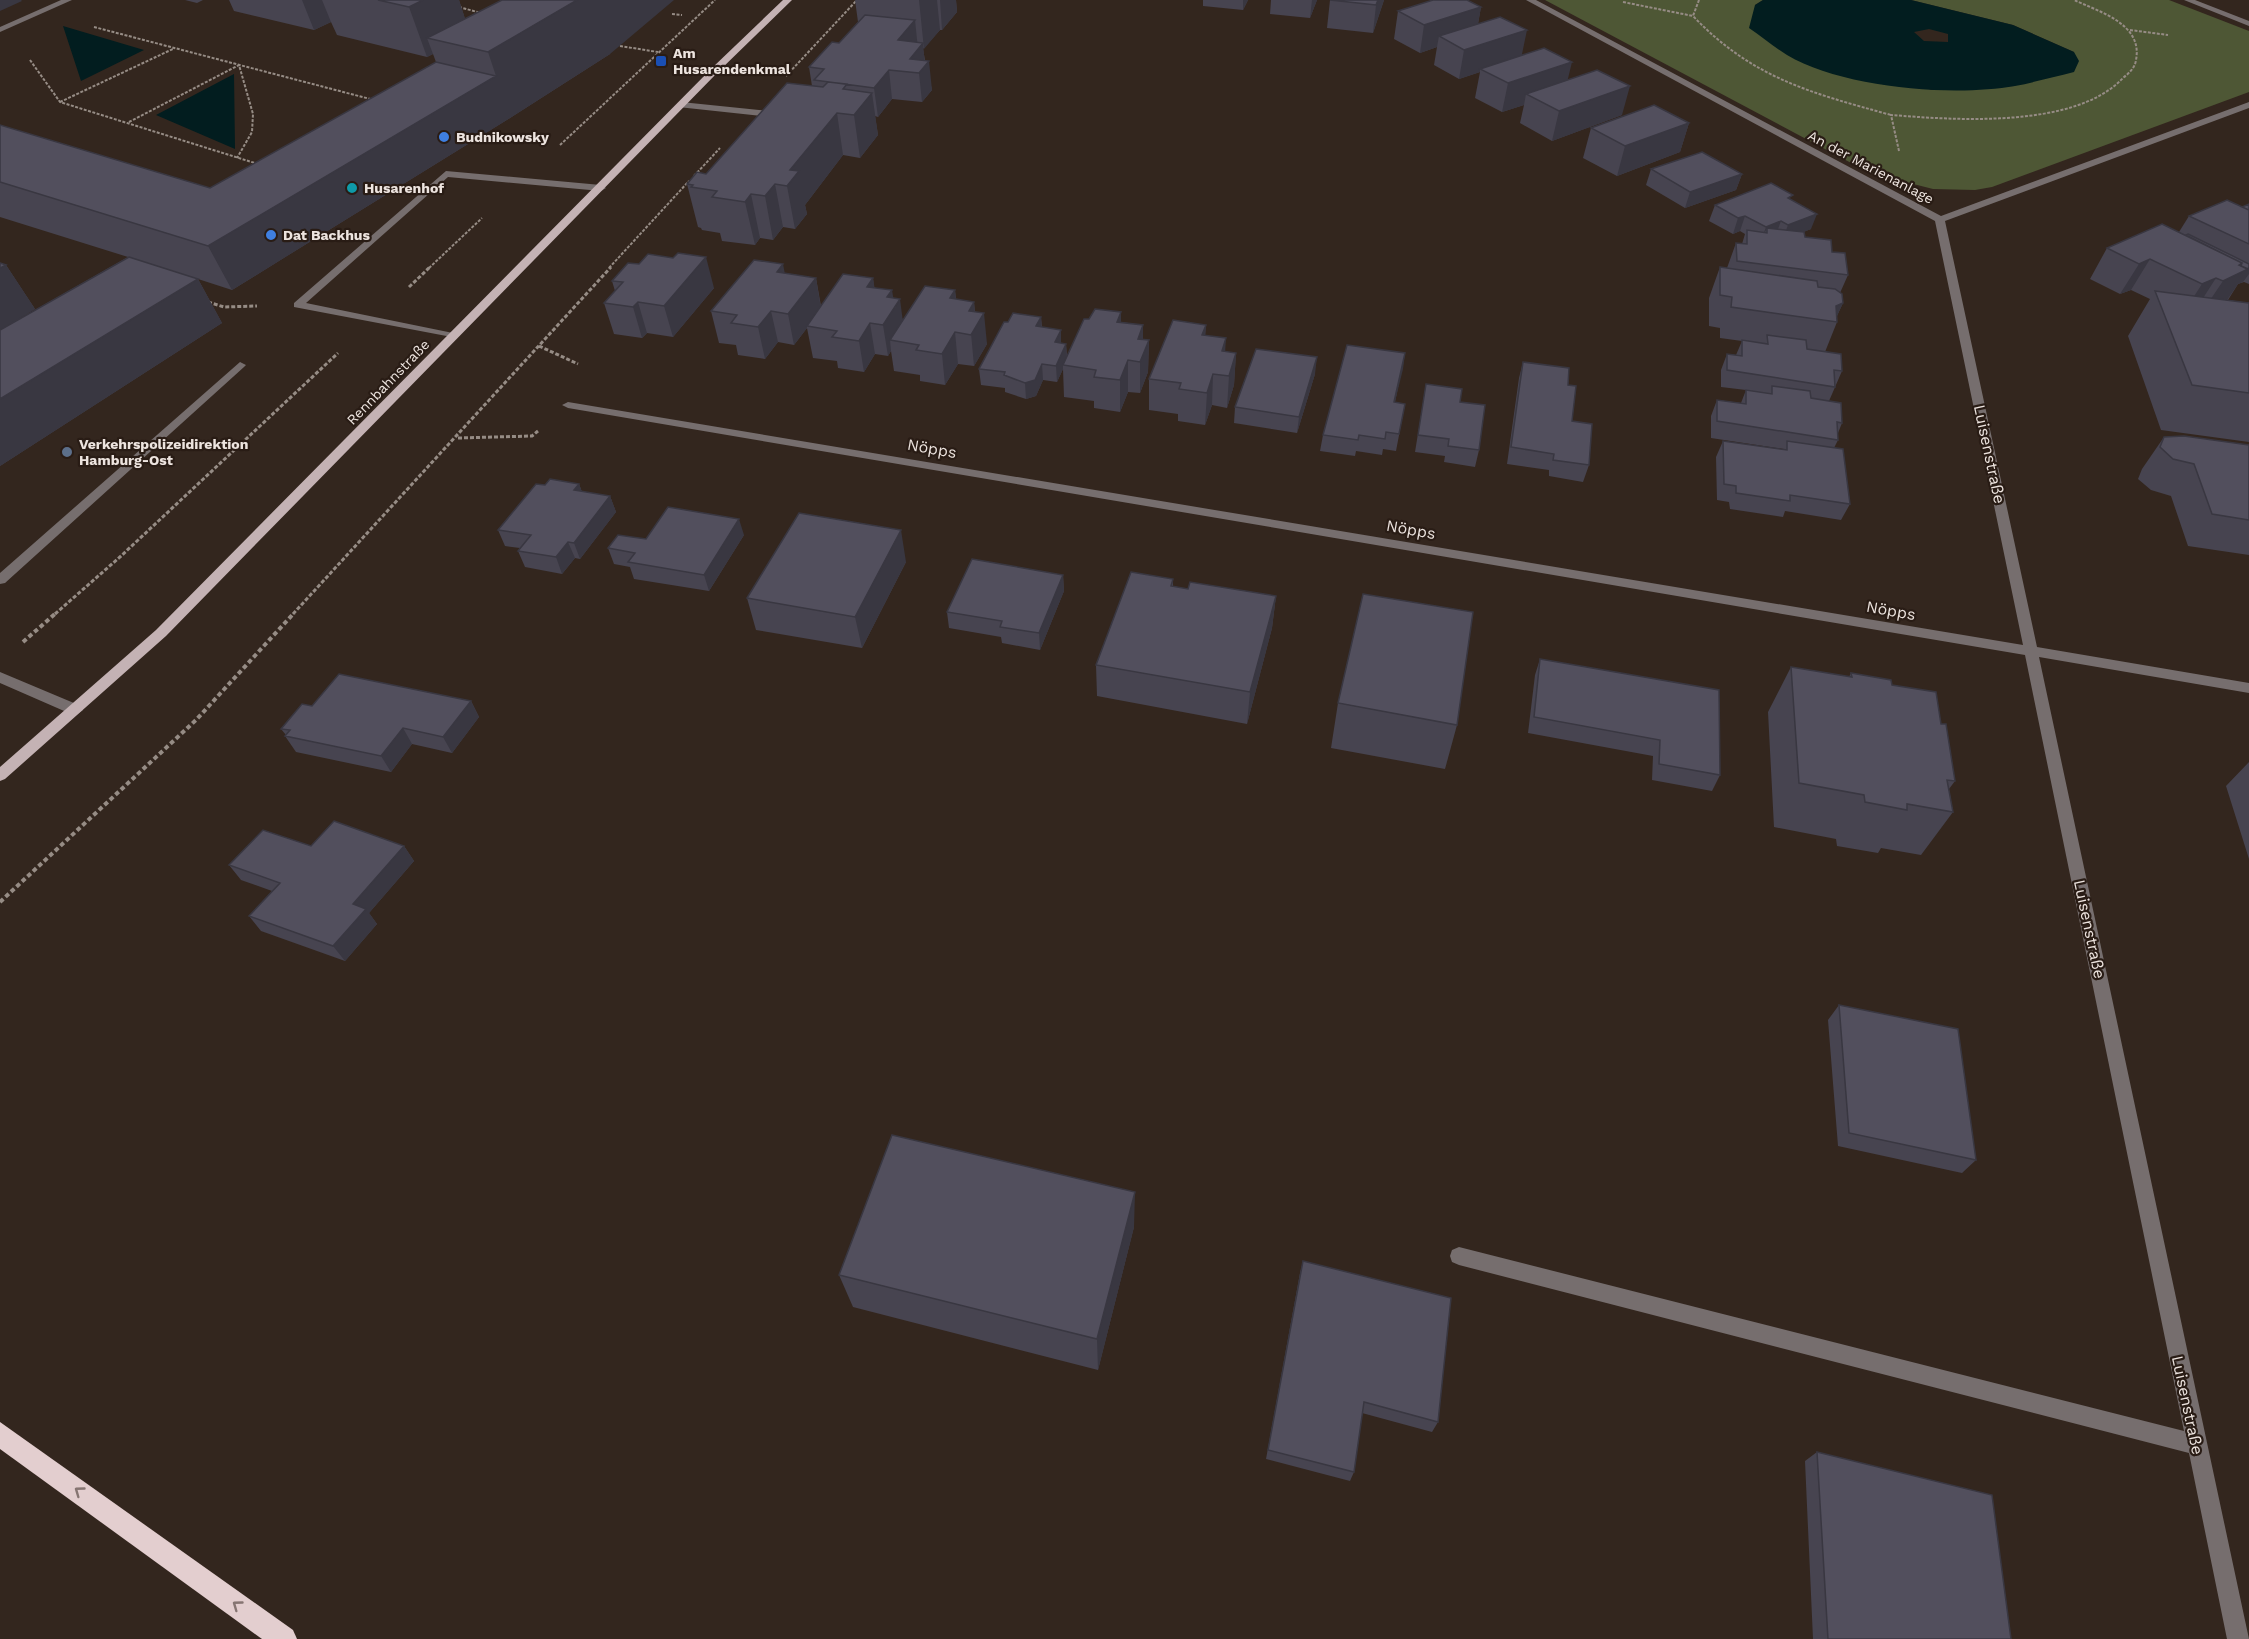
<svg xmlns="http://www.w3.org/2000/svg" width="2249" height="1639" viewBox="0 0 2249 1639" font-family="'Work Sans',sans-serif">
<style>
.green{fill:#4e5735}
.water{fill:#021d1f;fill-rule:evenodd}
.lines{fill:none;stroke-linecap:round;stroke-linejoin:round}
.path-far2{stroke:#968c85;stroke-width:2;stroke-dasharray:3 1.5;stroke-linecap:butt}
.path-far1{stroke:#968c85;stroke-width:3;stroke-dasharray:4 2;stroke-linecap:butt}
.path{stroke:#968c85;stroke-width:4;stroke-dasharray:4.5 3;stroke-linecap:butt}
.minor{fill:#766e6e;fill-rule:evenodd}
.major{fill:#c4b2b4;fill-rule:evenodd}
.highway{fill:#e3cecf;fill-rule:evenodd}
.wall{fill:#474450}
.shaded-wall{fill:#393741}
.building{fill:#524f5d;stroke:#393741;stroke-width:1.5}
.oneway{stroke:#867572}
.transit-dot{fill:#1a4fb4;stroke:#291c15;stroke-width:2}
.shop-dot{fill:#3f7fe0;stroke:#291c15;stroke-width:2}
.culture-dot{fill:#0f9aa8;stroke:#291c15;stroke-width:2}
.service-dot{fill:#5c6f8a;stroke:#291c15;stroke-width:2}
.labels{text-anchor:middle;stroke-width:4.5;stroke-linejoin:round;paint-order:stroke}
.far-poi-label{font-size:14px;font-weight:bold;fill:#ede4df;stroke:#291c15;text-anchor:start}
.far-street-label{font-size:14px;fill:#ede4df;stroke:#291c15}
.street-label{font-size:16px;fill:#ede4df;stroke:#291c15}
</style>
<rect width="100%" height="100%" fill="#33261e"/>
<path class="green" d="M1545 0H1763L1755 5 1931 90 2014 86 2074 52 2013 25 1911 0H2169L2249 31V92L1992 187 1975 190 1933 189 1870 173Z"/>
<path class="water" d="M1763 0H1911L2013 25 2074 52 2079 61 2074 72C2054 77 2035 82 2015 86 1952 97 1843 88 1787 55 1774 47 1762 37 1749 28L1755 5ZM1929 29 1948 34V42L1924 41 1914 32Z
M63 26 144 50 81 81Z
M234 74 235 149 156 115Z"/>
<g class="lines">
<path class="path-far2" d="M1699 0 1693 16C1752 78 1811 93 1891 115
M1623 2 1693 16
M459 7 481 13
M672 14 682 15
M94 27 374 100
M2130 30 2168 35
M620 46 658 52
M30 60 60 102 258 164
M786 76 857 0
M60 102 175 48
M129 122 239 65 253 114 252 132 237 158
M489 137 496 133 516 137
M560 145 715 0
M1899 151 1891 115C1955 120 2075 129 2123 78 2129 73 2135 68 2136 60 2143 24 2100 12 2074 0
M694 176 720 148
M429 268 482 218
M609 268 689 181"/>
<path class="path-far1" d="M409 287 430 267
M208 302 224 307 257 306
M539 346 578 364
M458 438 532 436 538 431
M55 614 121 556 338 353
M293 614 611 267"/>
<path class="path" d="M23 642 56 613
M0 902 196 720 294 613"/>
<path class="minor" d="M61 0H72L0 32V27Z
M1526 0H1536L1941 216 2249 102V108L1945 221 2037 647 2249 683V693L2039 657 2249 1639H2227L2189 1453 1459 1265 1452 1262 1450 1256 1452 1250 1459 1247 2184 1431 2025 655 568 408 562 405 568 402 2023 645 1935 221Z
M2184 0H2195L2249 21V26Z
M681 102 779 112 783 115 779 118 678 107 677 105Z
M446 171 601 185 606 188 601 191 448 177 306 303 453 333 457 334V338L294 307V303Z
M240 362 246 365 244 367 5 583 0 584V573Z
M0 672 81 706 83 710 76 715 71 714 0 683Z"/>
<path class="major" d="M783 0H792L718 72 166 636 5 779 0 781V767L156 630 712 68Z"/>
<path class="highway" d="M0 1422 293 1630 297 1639H262L0 1449Z"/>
</g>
<path class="wall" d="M185 0H203L197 3Z
M229 0H459L465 19 610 54 510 118 232 290 198 279 222 323 0 466 6 265 35 309 12 323 128 257 0 217V125L210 188 436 62 433 54 427 57 337 35 331 22 314 30 234 11Z
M855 0H956L957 12 942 30H940L923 49 925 60 932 90 922 102 892 99 878 117 875 116 878 135 860 158 843 155 805 205 807 214 795 229 783 227 773 240 760 238 755 245 722 241 720 233 702 230 701 228 698 227 687 184 706 174 812 86 809 67 839 43 858 22Z
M1203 0H1248L1243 10 1203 6Z
M1271 0H1317L1310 18 1270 14Z
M1330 0H1384L1373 33 1327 28Z
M1481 7 1478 24 1521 55 1568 80 1622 115 1552 141 1520 123 1524 105 1502 112 1475 98 1480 72 1459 79 1434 65 1437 47 1420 53 1394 39 1398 11Z
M1689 123 1680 152 1617 176 1583 158 1591 128Z
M1651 169 1742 174 1736 190 1685 208 1646 185Z
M1792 200 1811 229 1803 232 1805 237 1832 252 1848 275 1840 293 1843 303 1837 316V322L1825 352 1842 371 1829 401 1842 423 1838 433V440L1834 448 1850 504 1841 520 1785 511 1783 517 1730 509 1729 502 1717 500 1716 457 1723 441 1783 450 1784 449 1711 438V416L1717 400 1741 403 1746 390 1721 387V370L1727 354 1736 355 1742 341 1720 338V328L1709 326V298L1720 267 1727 268 1736 243 1742 244 1745 234 1740 231 1733 234 1709 221 1715 205Z
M2249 204V284L2244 282 2238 284 2228 300 2249 303V442L2161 430 2128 336 2150 299 2131 290 2120 294 2090 279 2107 248 2179 232 2189 216 2242 207Z
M785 273 816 278 821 306 873 278 874 287 893 298 903 320 955 290 956 299 974 302 975 312 987 344 974 366 958 364 945 385 920 381V375L894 371 891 351 888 356 875 354 864 372 838 368 837 361 813 358 807 328 794 345 778 342 765 359 738 355 736 345 719 343 711 311Z
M612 281 714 288 673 337 647 333 642 338 614 334 604 303 615 291Z
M1041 317 1042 327 1061 343 1066 344 1067 356 1121 322 1143 325V340H1149L1148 372 1140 393 1128 392 1120 412 1094 408V401L1064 397 1063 369 1057 382 1043 380 1036 396 1026 399 1005 392V388L981 385 979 369Z
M1206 325 1205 335 1226 352 1236 353 1234 385 1227 408 1212 405 1205 425 1178 421V414L1149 410V379Z
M1405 353 1395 402 1405 404 1396 451 1383 449 1382 455 1356 451 1355 456 1320 451 1323 435Z
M1523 362 1568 385 1572 421 1589 465 1583 482 1549 476V470L1507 464 1519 378Z
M1315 374 1297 433 1234 423 1235 407Z
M1426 384 1460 402 1479 450 1475 467 1444 462 1445 456 1415 452Z
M2164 437 2249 445V555L2188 546 2171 496 2151 490 2138 479 2142 469Z
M579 484 582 492 610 496 616 512 580 559 575 558 562 574 525 567 518 551 520 548 505 546 498 530 545 485Z
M744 535 709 591 634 579 630 567 614 564 608 548 646 539Z
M906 562 862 648 756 630 747 598Z
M1063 575 1064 591 1040 650 1002 643 1001 637 949 628 947 612Z
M1173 579V586L1188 589 1276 596 1272 628 1247 724 1097 696 1096 665Z
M1540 659 1720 775 1712 791 1652 780 1653 756 1528 733 1535 675Z
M1791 667 1849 677 1851 673 1892 685 1941 724 1955 781 1949 789 1953 812 1921 855 1881 848 1878 853 1837 846 1836 839 1774 827 1768 712Z
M471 701 479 717 452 753 412 744 391 772 296 752 285 736 286 735 281 729 312 706Z
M1338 703 1457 725 1445 769 1331 748Z
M2249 762V859L2226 786Z
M311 846H404L414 861 369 913 377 924 345 961 261 931 249 916 272 891 241 880 229 865Z
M1839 1005 1976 1160 1962 1173 1838 1146 1828 1020Z
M1134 1227 1098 1370 853 1307 839 1275Z
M1303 1261 1438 1422 1432 1432 1362 1413 1354 1472 1350 1481 1266 1459 1300 1273Z
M1817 1452 2011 1639H1813L1805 1461Z"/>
<path class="shaded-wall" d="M0 0H21L22 1 0 11Z
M302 0H322L331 22 314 30Z
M423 0H459L470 34 427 38 433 54 427 57 409 7Z
M577 0H674L610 54 510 118 232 290 208 246 496 76 488 52Z
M919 0H937L940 30 924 49Z
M940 0H956L957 12 942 30Z
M1243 0H1248L1243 10Z
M1312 0H1317L1310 18Z
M1378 0H1384L1373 33 1376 5Z
M1481 7 1476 35 1439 36 1437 47 1420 53 1424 25Z
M915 20 918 49 898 40Z
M1527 30 1521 59 1480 69V72L1459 79 1464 50Z
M923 43 925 66 929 61 932 90 922 102 919 73 910 59Z
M1572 62 1565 91 1526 94 1524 105 1502 112 1508 83Z
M889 70 892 99 878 117 874 88Z
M1630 86 1622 115 1552 141 1559 111Z
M872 93 878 135 860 158 854 115Z
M837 113 843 155 805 205 807 214 795 229 787 186 790 170Z
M1689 123 1680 152 1617 176 1625 146Z
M1742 174 1736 190 1685 208 1690 192Z
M775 184 783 227 773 240 765 196Z
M751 194 760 238 755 245 745 202Z
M1817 214 1811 229 1782 241 1788 225Z
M1745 216 1740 231 1733 234 1738 218Z
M1781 221 1775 237 1767 233V228L1760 243 1766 227Z
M706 257 714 288 673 337 664 306Z
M2150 259 2131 290 2120 294 2139 264Z
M2242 263 2249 268V274L2243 282 2238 284 2227 300 2202 312 2223 281 2239 265Z
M783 264 789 295 777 272Z
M6 265 35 309 12 323 13 325 0 332V268Z
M816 278 821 309 807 326V328L794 345 788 314Z
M873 278 878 309 867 287Z
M2216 278 2196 309 2182 315 2202 284Z
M198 279 222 323 0 466V399Z
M892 290 895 308 900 299 904 330 890 340 891 351 888 356 883 325 887 297Z
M955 290 958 321 950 298Z
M638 302 647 333 642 338 633 307Z
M974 302 976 326 984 313 987 344 974 366 969 311Z
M1843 303 1834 322 1836 306Z
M771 311 778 342 765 359 758 327Z
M1121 312V344L1117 322Z
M1041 317 1042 333 1036 326Z
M870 323 875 354 864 372 859 341Z
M1143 325V355L1149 340 1148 372 1140 393V362L1138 339Z
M1206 325 1204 356 1202 335Z
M1061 330V346L1055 342Z
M955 332 958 364 945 385 942 354Z
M1226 338 1224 369 1222 351Z
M1066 344 1067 360 1063 365V369L1057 382 1056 366Z
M1236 353 1234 385 1227 408 1229 376Z
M1405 353 1403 369 1391 418 1394 402Z
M1317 357 1315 374 1297 433 1299 417Z
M1128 360V392L1120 412V380Z
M1042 364 1043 380 1036 396 1026 399 1025 383Z
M1213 374 1212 405 1205 425 1207 393Z
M579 484 585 500 574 490Z
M610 496 616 512 580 559 574 543Z
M739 519 744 535 709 591 704 575Z
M901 530 906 562 862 648 855 617Z
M568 542 575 558 562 574 556 557Z
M1063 575 1064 591 1040 650 1039 633Z
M1276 596 1272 628 1247 724 1250 692Z
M471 701 479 717 452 753 443 737Z
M403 728 412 744 391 772 381 756Z
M404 846 414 861 369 913 377 924 345 961 333 946 353 904Z
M1135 1192 1134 1227 1098 1370 1097 1339Z"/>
<path class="building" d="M378 0H423L409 7Z
M502 0H577L488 52 427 38Z
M1330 0H1378L1376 5Z
M1433 0H1467L1481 7 1424 25 1398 11Z
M865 15 915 20 898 40 923 43 910 59 929 61 919 73 889 70 874 88 814 80 824 69 809 67 832 42 839 43Z
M1500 17 1527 30 1464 50 1439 36Z
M1544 48 1572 62 1508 83 1480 69Z
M436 62 496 76 208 246 0 182V125L210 188Z
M1597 70 1630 86 1559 111 1526 94Z
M828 82 847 84 843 89 872 93 854 115 837 113 790 170 799 171 787 186 775 184 765 196 751 194 745 202 712 197 717 191 691 187 693 185 687 184 697 172 706 174 787 83 823 87Z
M1654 105 1689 123 1625 146 1591 128Z
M1702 152 1742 174 1690 192 1651 169Z
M1771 183 1793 195 1788 198 1817 214 1788 225 1781 221 1766 227 1745 216 1738 218 1715 205Z
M2227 200 2249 210V244L2189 216Z
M2249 204V210L2242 207Z
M2162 224 2242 263 2239 265 2248 269 2223 281 2216 278 2202 284 2150 259 2139 264 2107 248Z
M1767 228 1804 232 1805 237 1831 240 1832 252 1845 253 1848 275 1737 261 1736 243 1747 244V230L1767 233Z
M2188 234 2249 264V268L2247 269 2241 266 2242 263 2186 235Z
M678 253 706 257 664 306 638 302 633 307 604 303 623 282 612 281 628 263 639 264 648 254 673 258Z
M129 257 198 279 0 399V330Z
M754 260 783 264 777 272 816 278 788 314 771 311 758 327 731 323 737 315 711 311Z
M0 263 6 265 0 268Z
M1720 267 1817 281 1818 287 1835 289 1842 294 1843 303 1836 306 1837 322 1731 307 1732 297 1720 295Z
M843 274 873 278 867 287 892 290 887 297 900 299 883 325 870 323 859 341 832 337 837 331 807 326Z
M925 286 955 290 950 298 974 302 969 311 984 313 971 335 955 332 942 354 916 350 919 345 890 340Z
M2155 291 2249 303V393L2192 385Z
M1095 309 1121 312 1117 322 1143 325 1138 339 1149 340 1140 362 1128 360 1120 380 1094 377 1096 370 1063 365 1084 319H1089Z
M1013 313 1041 317 1036 326 1061 330 1055 342 1066 344 1056 366 1042 364 1035 380 1025 383 1004 375 1005 372 979 369 1004 322H1008Z
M1173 320 1206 325 1202 335 1226 338 1222 351 1236 353 1229 376 1213 374 1207 393 1179 389 1181 383 1149 379Z
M1767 335 1806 340 1807 349 1841 354 1842 371 1834 370 1835 387 1727 370V354L1742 356V340L1768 344Z
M1347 345 1405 353 1394 402 1405 404 1399 434 1386 432 1385 439 1359 435 1358 440 1323 435Z
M1256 349 1317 357 1299 417 1235 407Z
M1523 362 1569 368 1568 385 1576 386 1572 421 1592 424 1589 465 1553 460 1554 454 1511 447Z
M1426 384 1462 389 1460 402 1485 405 1479 450 1448 446 1449 439 1418 435Z
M1772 386 1810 391 1811 398 1841 403 1842 423 1837 422 1838 440 1717 421V400L1746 404V390L1772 394Z
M2184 436 2249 445V520L2212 514 2194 464 2173 459 2160 447 2164 437Z
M1723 441 1787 450V441L1843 449 1850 504 1790 495V501L1736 493V486L1724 484Z
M550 479 579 484 574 490 610 496 574 543 568 542 556 557 518 551 531 535 498 530 536 484 545 485Z
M668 507 739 519 704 575 628 562 635 553 608 548 618 535 646 539Z
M799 513 901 530 855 617 747 598Z
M972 559 1063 575 1039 633 1000 627 1002 621 947 612Z
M1131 572 1173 579 1171 586 1188 589 1190 582 1276 596 1250 692 1096 665Z
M1363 594 1473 612 1457 725 1338 703Z
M1540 659 1719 690 1720 775 1659 764 1660 740 1534 717Z
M1791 667 1852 677 1851 673 1891 680 1892 685 1936 692 1941 724H1946L1955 781 1947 780 1953 812 1907 804V810L1865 802 1864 795 1799 783Z
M339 674 471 701 443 737 403 728 381 756 285 736 290 730 281 729 302 704 312 706Z
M334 821 404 846 353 904 366 909 333 946 249 916 280 883 229 865 263 830 311 846Z
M1839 1005 1958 1029 1976 1160 1849 1133Z
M892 1135 1135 1192 1097 1339 839 1275Z
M1303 1261 1451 1298 1438 1422 1364 1402 1354 1472 1268 1450Z
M1817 1452 1992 1495 2011 1639H1828Z"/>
<defs><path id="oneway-chevron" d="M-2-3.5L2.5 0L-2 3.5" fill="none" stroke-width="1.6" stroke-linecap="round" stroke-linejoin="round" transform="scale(1.5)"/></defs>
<g class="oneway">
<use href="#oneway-chevron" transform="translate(79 1491) rotate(-144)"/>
<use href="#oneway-chevron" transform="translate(237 1605) rotate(-144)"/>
</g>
<rect class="transit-dot" x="655" y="55" width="12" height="12" rx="3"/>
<g class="shop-dot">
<circle cx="444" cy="137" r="6"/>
<circle cx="271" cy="235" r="6"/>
</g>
<circle class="culture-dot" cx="352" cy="188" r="6"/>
<circle class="service-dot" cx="67" cy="452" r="6"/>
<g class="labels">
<g class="far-poi-label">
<text x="673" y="58">Am<tspan x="673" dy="16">Husarendenkmal</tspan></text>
<text x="456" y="142">Budnikowsky</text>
<text x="364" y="193">Husarenhof</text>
<text x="283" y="240">Dat Backhus</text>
<text x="79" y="449">Verkehrspolizeidirektion<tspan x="79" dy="16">Hamburg-Ost</tspan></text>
</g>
<g class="far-street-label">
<text transform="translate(1871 167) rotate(28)" y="5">An der Marienanlage</text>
<text transform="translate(388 382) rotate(-46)" y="5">Rennbahnstraße</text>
</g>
<g class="street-label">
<text transform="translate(932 448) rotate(10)" y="6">Nöpps</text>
<text transform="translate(1990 454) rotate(78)" y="6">Luisenstraße</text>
<text transform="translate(1411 529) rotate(10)" y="6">Nöpps</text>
<text transform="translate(1891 610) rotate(10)" y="6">Nöpps</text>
<text transform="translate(2090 929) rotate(78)" y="6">Luisenstraße</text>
<text transform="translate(2188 1405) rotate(78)" y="6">Luisenstraße</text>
</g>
</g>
</svg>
